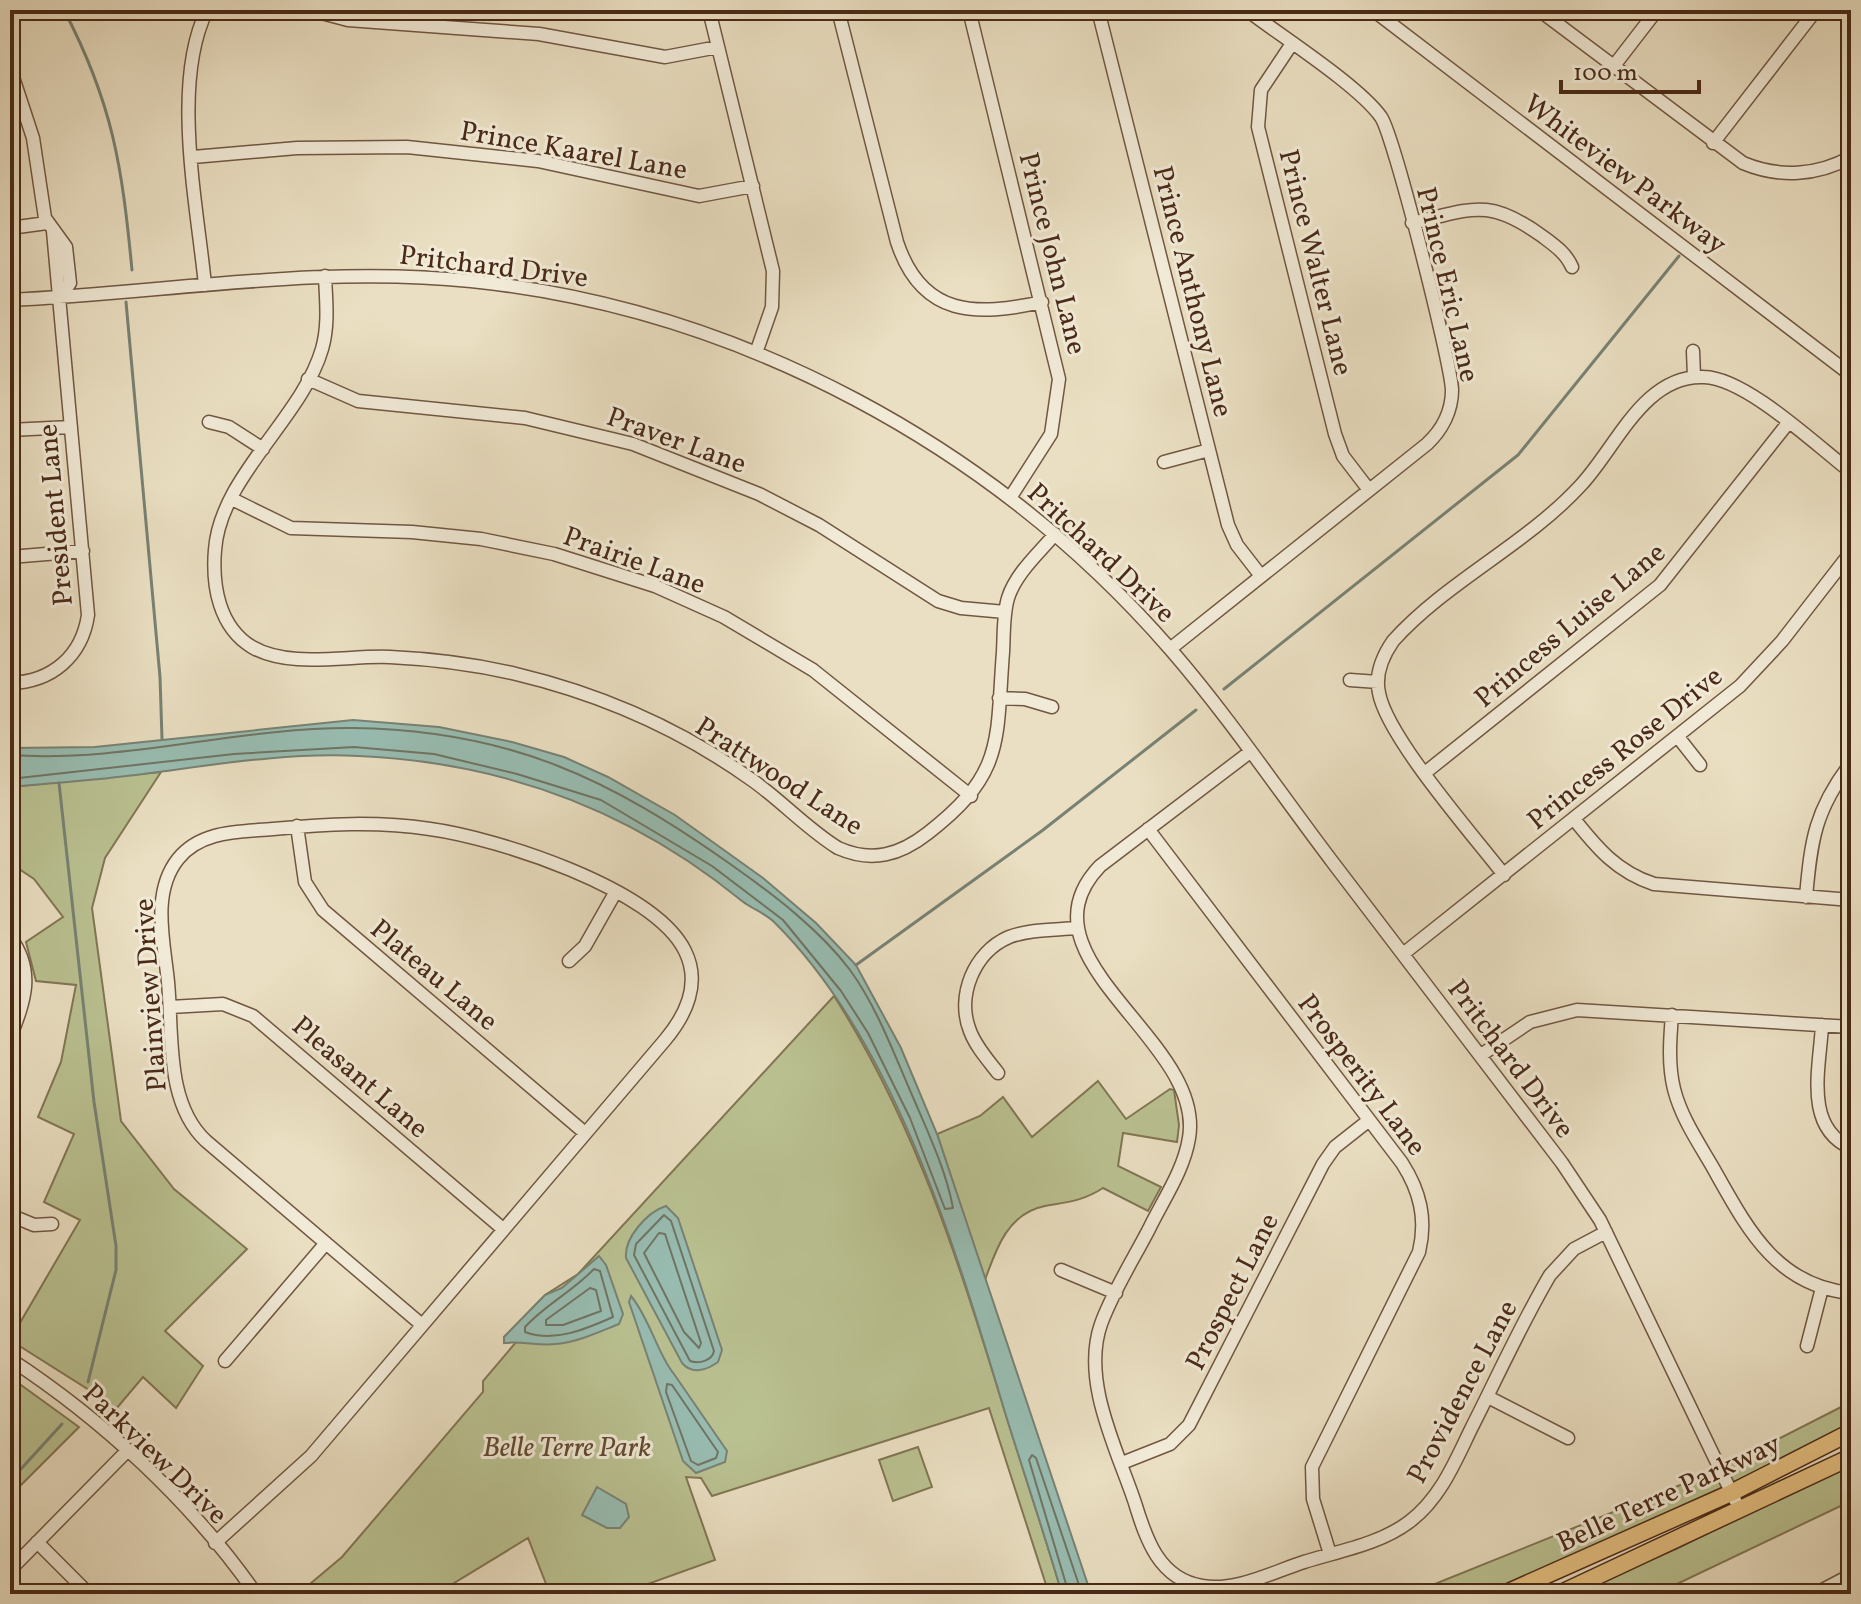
<svg xmlns="http://www.w3.org/2000/svg" width="1861" height="1604" viewBox="0 0 1861 1604" font-family="Vollkorn,serif">
<style>
.green{fill:#bac191;stroke:#827654;stroke-width:2}
.water{fill:#98bdb2;stroke:#788274;stroke-width:2}
.lines{fill:none;stroke-linecap:round;stroke-linejoin:round}
.shore{stroke:#707464;stroke-width:2}
.stream{stroke:#788274;stroke-width:3}
.minor-casing{stroke:#715742;stroke-width:15}
.major-casing{stroke:#492a17;stroke-width:19}
.minor{stroke:#f1ead7;stroke-width:12}
.major{stroke:#e5c081;stroke-width:16}
.labels{text-anchor:middle;stroke-width:6;stroke-linejoin:round;paint-order:stroke}
.street-label{font-size:28px;fill:#492a17;stroke:#f1ead7}
.park-label{font-size:28px;font-style:italic;fill:#60482f;stroke:#f1ead7}
</style>
<rect width="100%" height="100%" fill="#eadfc2"/>
<filter id="stains"><feTurbulence type="fractalNoise" baseFrequency=".0025" numOctaves="4"/><feColorMatrix values="0 0 0 0 .2 0 0 0 0 .09 0 0 0 0 .02 0 0 0 .5 -.17"/></filter>
<radialGradient id="worn" r=".72"><stop offset=".6" stop-color="#630" stop-opacity="0"/><stop offset="1" stop-color="#630" stop-opacity=".3"/></radialGradient>
<path class="green" d="M161 772 105 858 92 908 121 1121 174 1189 247 1249 165 1331 203 1366 176 1408 143 1377 111 1415 89 1390 10 1340 80 1220 44 1202 74 1134 38 1117 61 1062 76 985 36 981 26 942 63 917 34 879 10 863V787Z
M834 996C915 1122 961 1267 1004 1409 1023 1471 1044 1532 1062 1594H1049L989 1408 712 1496 701 1478 686 1477 715 1560 620 1594H550L528 1538 436 1594H298L342 1557 483 1392V1381L517 1341 504 1343V1337L545 1295 578 1274Z
M1098 1081 1126 1119 1170 1089 1174 1090 1179 1125 1177 1142 1123 1133 1118 1166 1161 1187 1148 1211 1103 1188C1083 1201 1068 1202 1045 1206 1008 1213 996 1249 985 1280L937 1134 980 1116 1003 1097 1032 1137Z
M10 1377 79 1427 10 1496Z
M1851 1402V1427L1537 1575 1489 1594H1410L1715 1471Z
M918 1447 932 1487 893 1501 879 1460Z
M1851 1462V1501L1656 1594H1572L1676 1549Z"/>
<path class="water" d="M353 720 439 727 512 742 564 757 608 777 675 815 763 878 816 923 856 965 901 1048 937 1134 1091 1594H1062C1044 1532 1023 1471 1004 1409 956 1250 895 1041 774 922 765 913 752 909 742 901 631 810 501 762 358 756 281 752 202 767 126 776 88 781 49 783 10 787V748L95 747Z
M666 1206 678 1218 722 1350 718 1362C707 1370 692 1375 682 1363L626 1258C624 1238 647 1212 666 1206Z
M599 1256 606 1265 623 1314 619 1324C599 1332 578 1342 556 1344 538 1346 522 1341 504 1343V1337L545 1295 562 1288Z
M631 1296C650 1319 658 1355 674 1374L727 1451 725 1462 696 1473 683 1461 629 1302Z
M597 1487 626 1504 629 1517 620 1528H607L582 1515Z"/>
<g class="lines">
<path class="shore" d="M10 755C126 763 238 727 353 728 509 730 609 778 733 866 774 895 820 930 850 970 877 1007 894 1054 912 1095 927 1130 946 1170 953 1208L945 1209 910 1118 868 1033 841 991 783 920 712 866 601 800 517 774 434 754 354 747 234 754 10 779
M664 1215 671 1221 714 1351C712 1361 699 1364 690 1361L634 1255 636 1244Z
M659 1233 665 1234 701 1343 699 1348 684 1332 644 1253Z
M594 1269 600 1271 613 1317C586 1329 554 1343 525 1332V1327C546 1304 572 1292 594 1269Z
M590 1288 596 1290 601 1311 563 1325H546V1320Z
M667 1384 672 1385 718 1452 716 1458 698 1465 691 1461 666 1392Z
M1069 1594 1029 1460 1032 1455 1036 1458 1082 1594"/>
<path class="stream" d="M64 10C113 104 122 166 132 270
M126 302 160 677 162 739
M1224 689 1518 455 1679 256
M59 783 94 1102 116 1246V1270L88 1382
M856 965 1043 830 1196 710
M10 1481 62 1424"/>
<defs>
<path id="minor" d="M310 10 348 20 539 34 665 57 718 47
M709 10 773 271 772 307 756 353
M838 10 897 242C922 318 977 316 1042 302
M969 10 1059 379 1051 434 1010 498
M1098 10 1228 525 1237 545 1261 576
M1373 10 1851 375
M1539 10 1743 163C1779 178 1817 176 1851 157
M1291 45 1261 90 1258 127 1335 434 1343 456 1369 490
M1613 67 1657 10
M10 68 33 138 45 218 66 247 70 283 60 298
M1713 143 1816 10
M193 157 297 148 407 147 538 161 699 196 753 186
M1412 223C1472 209 1488 197 1542 236 1554 245 1566 253 1572 267
M10 228 47 223
M325 276C326 300 329 325 322 349 302 418 220 477 215 550 212 586 219 627 252 647 290 669 347 655 390 657 432 659 474 664 516 674 600 694 682 730 752 780 782 801 807 829 838 848 872 863 900 855 928 833 1005 773 996 742 1003 652 1004 635 1003 615 1008 598 1016 573 1039 553 1055 534
M205 285C197 204 171 83 207 10
M10 300C164 293 317 265 471 281 740 309 994 446 1171 650 1229 717 1280 793 1334 864 1410 964 1486 1063 1562 1163L1600 1220 1735 1500
M1693 351 1694 377
M308 379 358 401 525 418 633 444 759 494 819 525 938 601 961 608 1005 612
M209 422 229 427 263 449
M10 430 71 427
M1164 462 1209 450
M232 499 291 528 412 532 481 539 554 554 655 586 724 617 813 670 971 796
M10 557 83 551
M1170 649 1427 444C1442 430 1452 411 1452 390 1451 362 1394 136 1381 117 1358 85 1282 37 1247 10
M1350 680 1378 682
M10 683C52 682 82 656 88 615L53 231
M999 698 1025 699 1052 707
M1678 737 1700 765
M1250 752 1100 866C1012 958 1206 1040 1189 1138 1184 1170 1163 1200 1149 1229 1133 1260 1113 1291 1101 1324 1081 1381 1117 1449 1135 1503 1146 1539 1159 1579 1202 1586 1235 1592 1273 1572 1304 1562 1339 1551 1380 1544 1409 1522 1440 1499 1455 1462 1471 1429 1497 1378 1521 1324 1550 1275L1574 1249 1606 1232
M1426 772 1660 585 1788 423
M1574 819C1597 848 1617 872 1654 884L1851 900
M297 826 305 882 323 910 585 1133
M1148 829 1402 1163C1420 1191 1427 1219 1419 1252L1312 1467 1313 1499 1330 1554
M1504 875C1473 835 1387 737 1379 693 1375 675 1382 657 1393 641 1447 581 1526 545 1581 485 1616 448 1644 374 1704 377 1746 378 1816 445 1851 472
M1806 897C1811 840 1815 810 1851 763
M10 937C36 972 24 1002 10 1038
M1403 954 1740 686 1782 641 1851 552
M569 961 585 946 615 893
M170 1007 223 1004 253 1016 503 1229
M1672 1015C1670 1039 1668 1065 1674 1089 1681 1117 1698 1142 1712 1166 1746 1226 1775 1286 1851 1293
M1822 1025C1820 1067 1803 1127 1851 1148
M1481 1055 1530 1022 1577 1010 1851 1027
M998 1073C988 1060 976 1047 970 1031 956 996 974 952 1009 937 1030 929 1055 930 1077 928
M10 1215 34 1225 52 1224
M1061 1270 1116 1293
M1807 1346 1822 1288
M10 1359C103 1420 192 1502 256 1594
M225 1361 326 1243
M1488 1397 1568 1438
M1122 1463 1170 1444 1189 1425 1323 1164 1335 1147 1368 1121
M37 1542 89 1594
M215 1543 311 1456 665 1040C686 1015 701 983 685 951 654 888 496 838 430 829 377 821 325 824 273 829 240 832 201 830 178 859 151 893 164 941 168 982 173 1034 165 1103 206 1141L422 1325
M10 1570 127 1451
M1815 1594 1851 1575"/>
<path id="major" d="M1504 1594 1731 1493 1851 1432
M1559 1594 1851 1457"/>
</defs>
<use href="#minor" class="minor-casing"/>
<use href="#major" class="major-casing"/>
<use href="#minor" class="minor"/>
<use href="#major" class="major"/>
</g>
<g class="labels">
<g class="street-label">
<text transform="translate(574 149) rotate(10)" y="10">Prince Kaarel Lane</text>
<text transform="translate(1626 173) rotate(37)" y="10">Whiteview Parkway</text>
<text transform="translate(1054 253) rotate(76)" y="10">Prince John Lane</text>
<text transform="translate(1317 262) rotate(76)" y="10">Prince Walter Lane</text>
<text transform="translate(494 265) rotate(7)" y="10">Pritchard Drive</text>
<text transform="translate(1449 284) rotate(77)" y="10">Prince Eric Lane</text>
<text transform="translate(1194 291) rotate(76)" y="10">Prince Anthony Lane</text>
<text transform="translate(677 439) rotate(20)" y="10">Praver Lane</text>
<text transform="translate(54 515) rotate(-95)" y="10">President Lane</text>
<text transform="translate(1102 552) rotate(43)" y="10">Pritchard Drive</text>
<text transform="translate(635 559) rotate(20)" y="10">Prairie Lane</text>
<text transform="translate(1569 624) rotate(-40)" y="10">Princess Luise Lane</text>
<text transform="translate(1624 747) rotate(-39)" y="10">Princess Rose Drive</text>
<text transform="translate(780 775) rotate(33)" y="10">Prattwood Lane</text>
<text transform="translate(435 974) rotate(40)" y="10">Plateau Lane</text>
<text transform="translate(149 995) rotate(-94)" y="10">Plainview Drive</text>
<text transform="translate(1512 1058) rotate(53)" y="10">Pritchard Drive</text>
<text transform="translate(1363 1074) rotate(53)" y="10">Prosperity Lane</text>
<text transform="translate(361 1076) rotate(41)" y="10">Pleasant Lane</text>
<text transform="translate(1231 1291) rotate(-63)" y="10">Prospect Lane</text>
<text transform="translate(1461 1391) rotate(-62)" y="10">Providence Lane</text>
<text transform="translate(156 1453) rotate(44)" y="10">Parkview Drive</text>
<text transform="translate(1668 1492) rotate(-25)" y="10">Belle Terre Parkway</text>
</g>
<g class="park-label">
<text x="567" y="1456">Belle Terre Park</text>
</g>
</g>
<rect width="1861" height="1604" fill="none" stroke="#eadfc2" stroke-width="40"/>
<rect x="12" y="12" width="1837" height="1580" fill="none" stroke="#492a17" stroke-width="4"/>
<rect x="20" y="20" width="1821" height="1564" fill="none" stroke="#492a17" stroke-width="2"/>
<path d="M1561 80v12h138v-12" fill="none" stroke="#492a17" stroke-width="4"/>
<text x="1573" y="80" font-size="24" fill="#492a17" stroke="#f1ead7" stroke-width="6" paint-order="stroke">100 m</text>
<rect width="100%" height="100%" filter="url(#stains)"/>
<rect width="100%" height="100%" fill="url(#worn)"/>
</svg>
